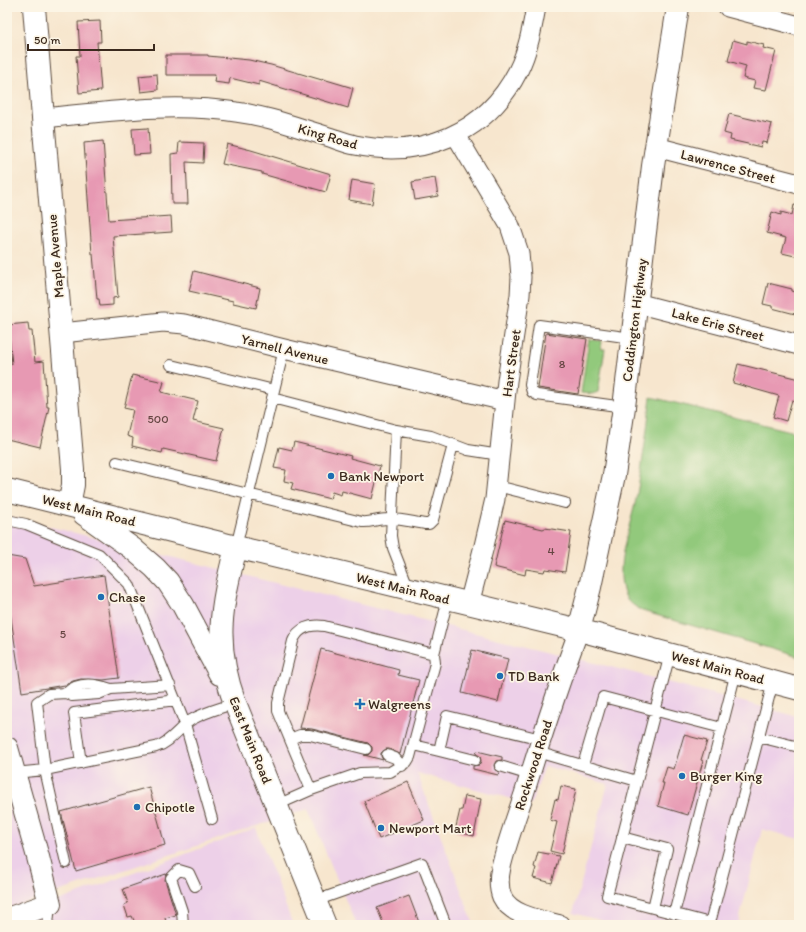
<svg xmlns="http://www.w3.org/2000/svg" width="806" height="932" viewBox="0 0 806 932" font-family="Itim,sans-serif">
<style>
.built{fill:#edd0e8}
.green{fill:#92c97c;stroke:#667a4d}
.building{fill:#e799b3}
.lines{fill:none;stroke-linecap:round;stroke-linejoin:round}
.service-casing{stroke:#574638;stroke-width:12}
.minor-casing{stroke:#574638;stroke-width:21}
.tertiary-casing{stroke:#574638;stroke-width:24}
.primary-casing{stroke:#574638;stroke-width:24}
.trunk-casing{stroke:#574638;stroke-width:24}
.service{stroke:#fff;stroke-width:10}
.minor{stroke:#fff;stroke-width:19}
.tertiary{stroke:#fff;stroke-width:22}
.primary{stroke:#fff;stroke-width:22}
.trunk{stroke:#fff;stroke-width:22}
.poi-dot{fill:#1f6fb2;stroke:#fcf5e5;stroke-width:1.5}
.labels{text-anchor:middle;stroke-width:3.5;stroke-linejoin:round;paint-order:stroke}
.number-label{font-size:12px;fill:#664643}
.street-label{font-size:14px;fill:#3b2a1e;stroke:#fcf5e5}
.poi-label{font-size:14px;fill:#3b2a1e;stroke:#fcf5e5;text-anchor:start}
</style>
<rect width="100%" height="100%" fill="#fcf5e5"/>
<filter id="ink" filterUnits="userSpaceOnUse"><feTurbulence type="fractalNoise" baseFrequency=".025" numOctaves="2"/><feDisplacementMap in="SourceGraphic" scale="8" xChannelSelector="R" yChannelSelector="G"/><feConvolveMatrix kernelMatrix="1 2 1 2 8 2 1 2 1" color-interpolation-filters="sRGB"/></filter>
<filter id="wash" filterUnits="userSpaceOnUse"><feTurbulence type="fractalNoise" baseFrequency=".012" numOctaves="4" result="noise"/><feDisplacementMap in="SourceGraphic" scale="16" xChannelSelector="R" yChannelSelector="G"/><feGaussianBlur stdDeviation="0.9" result="paint"/><feColorMatrix in="noise" values="0 0 0 0 0 0 0 0 0 0 0 0 0 0 0 0 0 1.4 0 .05"/><feComposite in="paint" operator="in"/></filter>
<g filter="url(#wash)">
<rect width="100%" height="100%" fill="#f7e6ce"/>
<path class="built" d="M7 516 619 669 799 717V839L762 829 738 925H619L573 913 608 784 545 766 531 804 417 773 474 925H356L308 809 7 909Z
M256 828 293 925H7L50 904Z"/>
<path class="green" d="M589 339 602 341 601 349H605L598 392 592 394 581 393Z
M651 397 799 433V657L646 612C636 608 625 601 623 590 615 560 632 523 637 494 643 461 647 429 651 397Z"/>
<g id="blocks">
<path class="building" d="M100 21 101 42H97L101 91 79 93 76 56H80L78 22Z
M733 40 747 44V41L764 45 763 48 776 51 766 90 753 88 755 81 743 78 746 66 728 61Z
M166 55H208V56L249 60 271 65 322 80 323 79 353 88 348 108 259 81V85L230 78 229 84 214 82 215 75H166Z
M157 74 158 90 141 92 139 76Z
M729 114 772 124 767 143 762 142 761 147 730 140 731 135 724 133Z
M148 128 150 154 134 155 132 129Z
M103 141 109 220 171 216 172 232 113 236 118 297 113 298V305L100 306 99 299H97L93 254H92L84 143Z
M179 142 204 143 203 163 186 162 188 204H172L171 154 178 153Z
M227 144 251 150 331 174 326 192 262 174V172L222 164Z
M435 178 438 196 415 200 412 182Z
M352 180 375 184 372 204 349 200Z
M794 205 799 206V257L782 253 786 238 767 233 772 212 781 215V212L792 215Z
M194 271 260 288 256 308 233 303V301L189 291Z
M768 283 792 289V291L799 293V315L772 308V306L763 304Z
M28 323 29 331H32L35 362 44 361 47 407H49L40 447 7 439V364H12L8 325Z
M546 333 587 339 578 394 538 388Z
M738 364 799 379V402L792 400 786 421 773 417 779 396 733 383Z
M132 375 164 382 161 392 198 401 193 421 224 428 216 461 163 449 162 453 132 446 133 438 127 436 133 410 124 408Z
M294 442 351 456 350 458 380 466 372 499 342 491 341 495 332 492 330 499 291 489 293 483 284 481 286 470 274 468 279 447 292 450Z
M505 520 543 529 545 528 571 532 565 572 545 569 544 572 526 569 525 575 494 567Z
M7 556 25 559 34 586 104 575 119 678 103 680 81 679 73 681 65 685 22 692 7 591Z
M321 649 399 670 398 675 419 680 400 754 389 749H386L381 753V756L383 760 364 755H368L372 751V747L368 743 312 729 300 728Z
M472 650 508 659 498 702 462 693Z
M684 735 707 741 701 760 703 761 688 815 658 806 664 783H662L667 767 674 769Z
M477 751 502 757V760L496 761 494 765 495 770 499 772 498 775 473 769V766L479 765 481 761 480 756 476 754Z
M408 782 424 820 379 839 364 801Z
M561 786 576 789 562 854 550 851 557 822 550 820 555 799 558 800Z
M149 787 165 845 76 871 61 812Z
M465 796 481 799 474 836 455 831 460 810H462Z
M538 852 559 856 552 883 533 878 536 868 534 867Z
M166 874 165 880 176 915 165 918 166 922 157 925H136L132 916 128 917 124 905 128 903 123 889Z
M409 896 420 925H384L377 908Z"/>
</g>
</g>
<g filter="url(#ink)">
<use href="#blocks" fill-opacity="0" stroke="#574638" stroke-width="1"/>
<g class="lines">
<defs>
<path id="service" d="M171 365 274 390
M272 398 396 430 431 436 468 450 500 455
M624 407 537 395 532 392 530 385 539 325 632 338
M396 430 391 536 393 548 409 589
M117 462 362 522C370 523 378 519 387 519 399 518 412 522 425 524H429L433 520 453 445
M497 486 565 503
M7 520 26 524 99 554 129 584 185 724 212 819
M236 547 284 349
M670 654 607 896 710 923 773 682
M66 693C78 681 97 684 111 689
M759 737 799 747
M290 739 300 735H310L366 749
M414 745 439 751 447 716 541 739
M439 751 475 760
M537 752 637 781
M387 755 395 758 402 766
M81 763 74 713 176 700
M583 765 603 697 722 728
M500 766 530 775
M14 773 45 770 156 747C170 743 179 728 191 720 204 712 221 708 235 703
M311 790 278 711V703L293 641C298 628 310 624 324 626L434 654
M277 805 311 790 360 773 390 772 407 762 410 757 434 667 435 663 434 654 448 599
M622 837 667 849 653 908
M66 863 45 770 37 702 49 694 66 693 72 696 99 694 111 689 170 685
M315 901 422 863 446 925
M674 914 736 672
M48 925 50 904
M183 925 182 911 171 878 179 870 189 873 195 886"/>
<path id="minor" d="M728 7 799 26
M43 118C107 112 171 102 236 112 267 116 296 127 326 136 336 139 345 143 355 145 422 159 486 134 518 71 528 51 532 29 536 7
M456 135 510 226 519 253 521 277 520 295 507 381 495 499 484 546 469 604
M656 147 799 184
M636 303 799 345
M62 333 163 322 184 324 284 349 505 401
M560 925C542 920 511 916 502 897 498 887 499 876 501 867 507 842 516 818 524 794 541 739 559 684 579 630"/>
<path id="tertiary" d="M34 7 43 118 73 469V485L69 505
M7 748 38 857 50 904 7 919"/>
<path id="primary" d="M7 490 236 547 579 630
M84 514 133 549 155 568 168 582 183 605 220 674
M236 547C221 608 213 643 235 703L325 925"/>
<path id="trunk" d="M678 7 653 166 624 407 614 475 590 587 579 630 799 689"/>
</defs>
<use href="#service" class="service-casing"/>
<use href="#minor" class="minor-casing"/>
<use href="#tertiary" class="tertiary-casing"/>
<use href="#primary" class="primary-casing"/>
<use href="#trunk" class="trunk-casing"/>
<use href="#service" class="service"/>
<use href="#minor" class="minor"/>
<use href="#tertiary" class="tertiary"/>
<use href="#primary" class="primary"/>
<use href="#trunk" class="trunk"/>
</g>
</g>
<g class="poi-dot">
<circle cx="331" cy="476" r="4"/>
<circle cx="101" cy="597" r="4"/>
<circle cx="500" cy="676" r="4"/>
<path d="M358 698h4v4h4v4h-4v4h-4v-4h-4v-4h4z"/>
<circle cx="682" cy="776" r="4"/>
<circle cx="137" cy="807" r="4"/>
<circle cx="381" cy="828" r="4"/>
</g>
<g class="labels">
<g class="number-label">
<text x="562" y="368">8</text>
<text x="158" y="423">500</text>
<text x="551" y="555">4</text>
<text x="63" y="638">5</text>
</g>
<g class="street-label">
<text transform="translate(328 136) rotate(16)" y="5">King Road</text>
<text transform="translate(728 166) rotate(15)" y="5">Lawrence Street</text>
<text transform="translate(55 256) rotate(-95)" y="5">Maple Avenue</text>
<text transform="translate(634 320) rotate(-83)" y="5">Coddington Highway</text>
<text transform="translate(718 324) rotate(15)" y="5">Lake Erie Street</text>
<text transform="translate(285 349) rotate(14)" y="5">Yarnell Avenue</text>
<text transform="translate(511 363) rotate(-82)" y="5">Hart Street</text>
<text transform="translate(89 510) rotate(14)" y="5">West Main Road</text>
<text transform="translate(403 588) rotate(14)" y="5">West Main Road</text>
<text transform="translate(718 667) rotate(15)" y="5">West Main Road</text>
<text transform="translate(251 740) rotate(68)" y="5">East Main Road</text>
<text transform="translate(533 765) rotate(-72)" y="5">Rockwood Road</text>
</g>
<g class="poi-label">
<text x="339" y="481">Bank Newport</text>
<text x="109" y="602">Chase</text>
<text x="508" y="681">TD Bank</text>
<text x="368" y="709">Walgreens</text>
<text x="690" y="781">Burger King</text>
<text x="145" y="812">Chipotle</text>
<text x="389" y="833">Newport Mart</text>
</g>
</g>
<rect width="806" height="932" fill="none" stroke="#fcf5e5" stroke-width="24"/>
<path d="M28 44v6h126v-6" fill="none" stroke="#3b2a1e" stroke-width="2"/>
<text x="34" y="44" font-size="12" fill="#3b2a1e" stroke="#fcf5e5" stroke-width="3" paint-order="stroke">50 m</text>
</svg>
